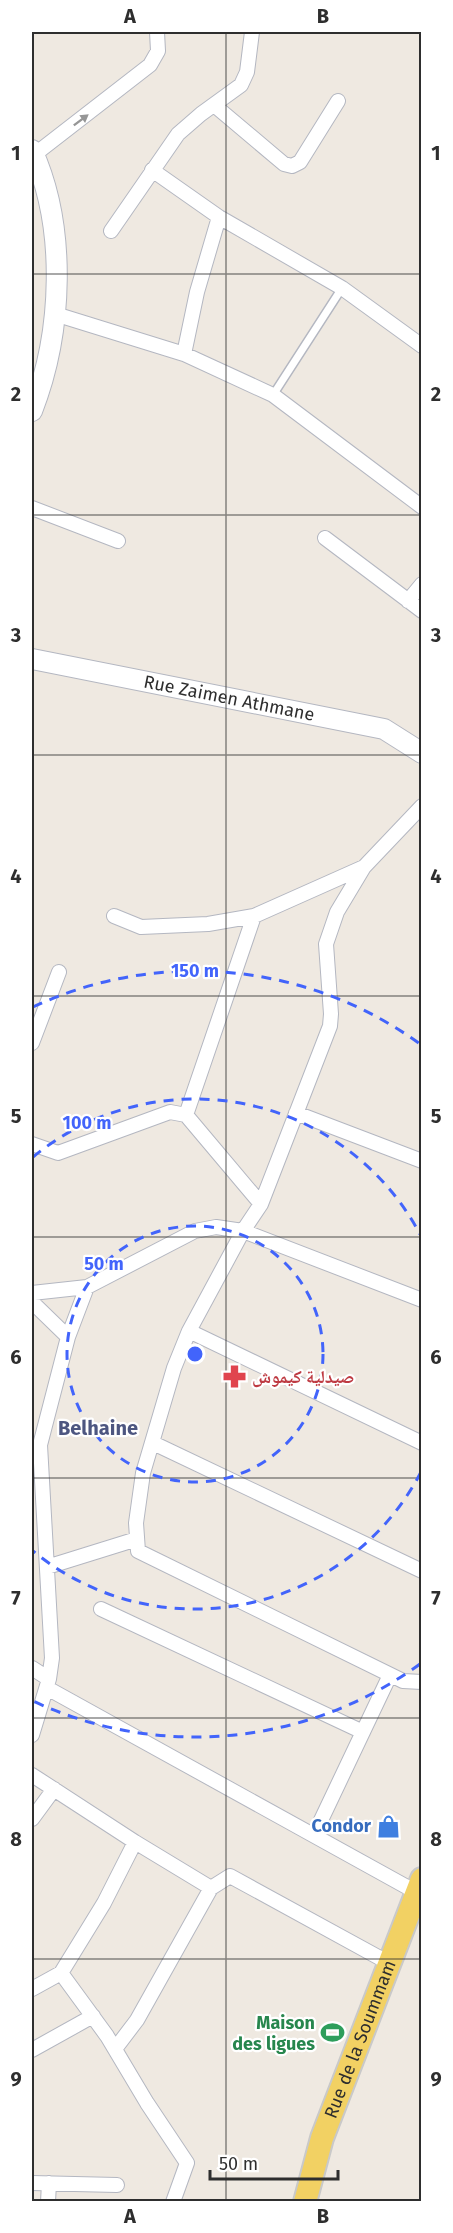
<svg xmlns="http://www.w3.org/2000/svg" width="453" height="2233" viewBox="0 0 453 2233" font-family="'Fira Sans','Noto Naskh Arabic',sans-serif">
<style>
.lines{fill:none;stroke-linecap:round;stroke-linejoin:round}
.service-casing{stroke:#b4b7c1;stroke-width:10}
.minor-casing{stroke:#b4b7c1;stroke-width:16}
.secondary-casing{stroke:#b4b7c1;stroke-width:22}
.primary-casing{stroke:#c9c9c9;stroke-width:26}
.service{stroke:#fff;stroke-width:7}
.minor{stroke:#fff;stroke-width:14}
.secondary{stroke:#fff;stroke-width:20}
.primary{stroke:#f2d163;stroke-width:22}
.oneway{fill:#969696}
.grid{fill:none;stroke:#2e2e2e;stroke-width:1.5;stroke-opacity:0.55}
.ring{fill:none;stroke:#4264fb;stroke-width:3;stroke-dasharray:10 8}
.labels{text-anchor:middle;stroke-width:4.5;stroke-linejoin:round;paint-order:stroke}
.street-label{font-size:18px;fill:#2e2e2e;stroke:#fff}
.health-label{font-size:18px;font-weight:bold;fill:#be3a42;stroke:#fff;text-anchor:start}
.shop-label{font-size:18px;font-weight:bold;fill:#366cbe;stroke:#fff;text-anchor:end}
.leisure-label{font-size:18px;font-weight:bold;fill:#27864d;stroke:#fff;text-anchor:end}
.neighbourhood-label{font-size:20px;font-weight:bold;fill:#4d5680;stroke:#fff}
.centre{fill:#4264fb;stroke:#fff;stroke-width:3}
.ring-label{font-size:18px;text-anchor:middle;font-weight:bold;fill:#4264fb;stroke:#fff;stroke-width:4.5;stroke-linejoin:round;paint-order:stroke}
.neatline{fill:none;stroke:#2e2e2e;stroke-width:2}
.grid-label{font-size:20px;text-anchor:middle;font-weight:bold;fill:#2e2e2e}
</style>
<rect width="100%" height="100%" fill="#efe9e1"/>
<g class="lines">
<defs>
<path id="service" d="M273 395 342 288"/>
<path id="minor" d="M214 105 284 164 292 166 300 162 338 101
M34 155 150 65 158 51 157 32
M152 170 219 217 342 288 422 346
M111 231 178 134 201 114 241 85 247 72 252 32
M55 314 184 354 273 395 422 507
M184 354 197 292 219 217
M32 508 118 541
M325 538 422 611
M408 601 422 584
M422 806 364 867 337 912 326 944 331 1014 330 1026 261 1204 243 1231 189 1331 174 1368 143 1473 136 1523 138 1551 403 1681 422 1682
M114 916 141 927 208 924 254 916 364 867
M32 1043 59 972
M296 1113 422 1161
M186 1115 254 916
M32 1144 58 1153 170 1112 186 1115 261 1204
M32 1293 87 1287 195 1231 216 1227 243 1231 422 1300
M32 1302 68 1337
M189 1331 422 1443
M153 1443 422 1571
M47 1567 137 1539
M101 1609 363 1732
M32 1668 49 1679
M47 1688 416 1892
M32 1735 49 1679 52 1658 40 1445 68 1337 87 1287
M32 1775 135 1842 211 1888
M32 1819 54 1789
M314 1835 390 1675
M61 1973 107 2036 147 2103 187 2163 173 2202
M32 1989 61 1973 104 1903 135 1842
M115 2049 137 2020 211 1888 230 1876 389 1963
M32 2050 93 2016
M32 2183 117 2185
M48 2202 49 2183"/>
<g id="secondary">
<path d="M32 150C67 227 63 332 32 411"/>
<path id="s1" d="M32 659 384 729 422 753"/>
</g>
<g id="primary">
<path id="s2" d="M305 2202 322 2138 422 1879"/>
</g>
</defs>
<use href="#service" class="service-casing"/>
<use href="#minor" class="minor-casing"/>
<use href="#secondary" class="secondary-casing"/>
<use href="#primary" class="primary-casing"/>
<use href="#service" class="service"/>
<use href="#minor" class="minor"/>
<use href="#secondary" class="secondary"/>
<use href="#primary" class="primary"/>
</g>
<defs><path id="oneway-solid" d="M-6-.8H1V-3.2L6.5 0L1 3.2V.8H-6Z" transform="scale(1.5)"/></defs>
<use class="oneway" href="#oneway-solid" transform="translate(81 120) rotate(-37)"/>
<path class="grid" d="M226 32V2202M32 274H422M32 515H422M32 755H422M32 996H422M32 1237H422M32 1478H422M32 1718H422M32 1959H422"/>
<g class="ring">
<circle cx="195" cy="1354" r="128"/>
<path d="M421 1472A255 255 0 0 1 33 1551M33 1157A255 255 0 0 1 421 1236"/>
<path d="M420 1664A383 383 0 0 1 33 1701M33 1007A383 383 0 0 1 420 1044"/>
</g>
<defs>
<symbol id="pharmacy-bare" viewBox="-9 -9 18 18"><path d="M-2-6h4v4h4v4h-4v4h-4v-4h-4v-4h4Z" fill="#e0444e" stroke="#fff" stroke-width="2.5" paint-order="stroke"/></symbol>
<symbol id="shop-bare" viewBox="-9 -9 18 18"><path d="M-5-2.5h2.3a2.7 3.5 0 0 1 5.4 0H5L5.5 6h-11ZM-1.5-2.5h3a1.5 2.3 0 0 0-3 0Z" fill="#3f7fe0" stroke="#fff" stroke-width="2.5" paint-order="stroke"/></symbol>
<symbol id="stadium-bare" viewBox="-9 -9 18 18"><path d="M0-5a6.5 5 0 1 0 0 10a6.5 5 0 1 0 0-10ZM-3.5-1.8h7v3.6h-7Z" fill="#2e9e5b" stroke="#fff" stroke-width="2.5" paint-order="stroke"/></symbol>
</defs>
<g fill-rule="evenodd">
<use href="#pharmacy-bare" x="218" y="1360" width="33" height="33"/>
<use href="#shop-bare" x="372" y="1810" width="33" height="33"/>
<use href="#stadium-bare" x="316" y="2016" width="33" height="33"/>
</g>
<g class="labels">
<g class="street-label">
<text dy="6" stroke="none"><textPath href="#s1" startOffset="201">Rue Zaimen Athmane</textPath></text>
<text dy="6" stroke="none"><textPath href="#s2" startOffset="172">Rue de la Soummam</textPath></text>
</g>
<g class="health-label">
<text x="252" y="1383">صيدلية كيموش</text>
</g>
<g class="shop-label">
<text x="371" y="1832">Condor</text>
</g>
<g class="leisure-label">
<text x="315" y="2029">Maison<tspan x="315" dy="21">des ligues</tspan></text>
</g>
<g class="neighbourhood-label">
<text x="98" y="1435">Belhaine</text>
</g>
</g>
<circle cx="195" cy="1354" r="9" class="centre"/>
<g class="ring-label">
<text x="195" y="977">150 m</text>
<text x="87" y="1129">100 m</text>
<text x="104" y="1270">50 m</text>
</g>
<rect width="453" height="2233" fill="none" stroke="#ffffff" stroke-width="66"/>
<path d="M210 2170v9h128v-9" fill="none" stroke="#2e2e2e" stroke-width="3"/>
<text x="219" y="2170" font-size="18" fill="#2e2e2e" stroke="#ffffff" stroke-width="4.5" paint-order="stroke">50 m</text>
<rect x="33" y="33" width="387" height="2167" class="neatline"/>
<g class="grid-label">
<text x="130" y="23">A</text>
<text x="323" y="23">B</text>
<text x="16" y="160">1</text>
<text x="436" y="160">1</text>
<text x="16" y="401">2</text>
<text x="436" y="401">2</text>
<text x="16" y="642">3</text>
<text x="436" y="642">3</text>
<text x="16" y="883">4</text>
<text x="436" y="883">4</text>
<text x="16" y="1123">5</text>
<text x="436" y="1123">5</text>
<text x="16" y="1364">6</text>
<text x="436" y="1364">6</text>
<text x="16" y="1605">7</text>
<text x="436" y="1605">7</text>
<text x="16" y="1846">8</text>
<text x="436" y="1846">8</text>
<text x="16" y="2086">9</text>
<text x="436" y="2086">9</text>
<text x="130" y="2223">A</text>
<text x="323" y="2223">B</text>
</g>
</svg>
